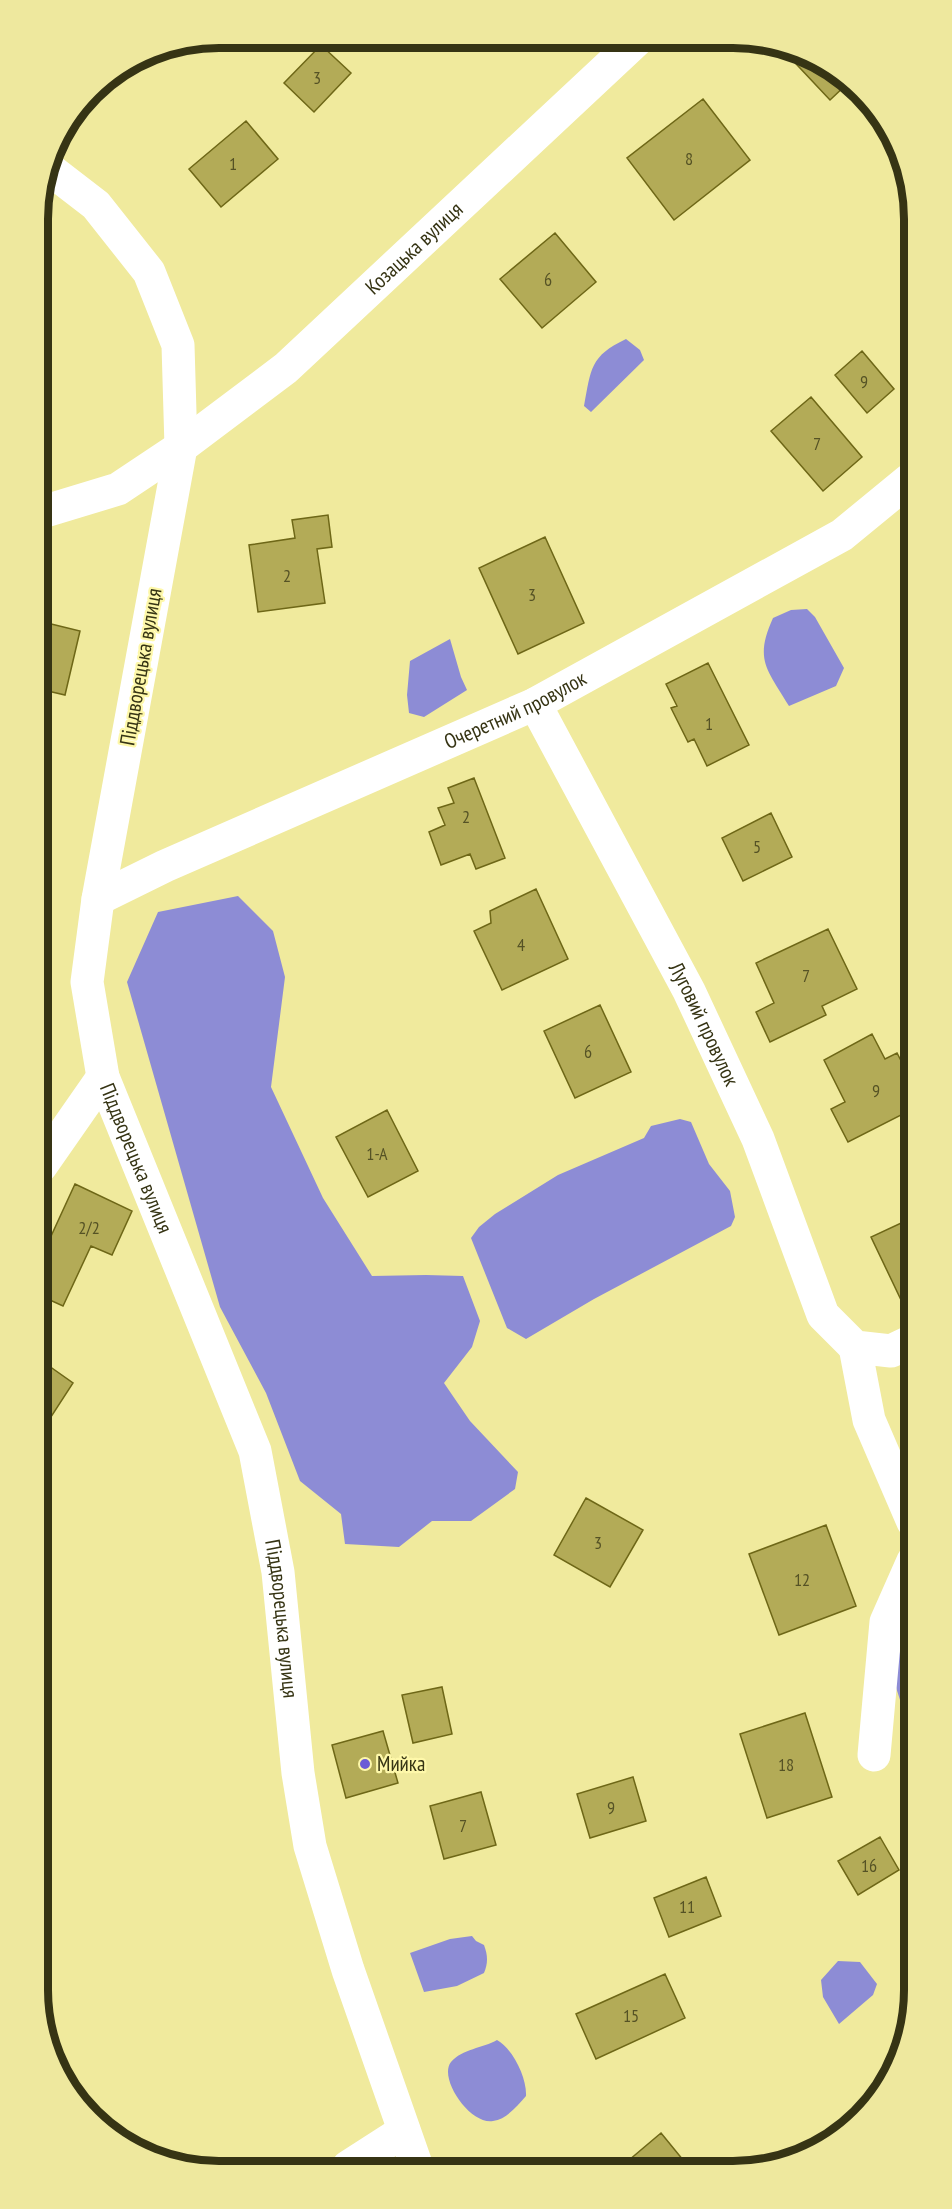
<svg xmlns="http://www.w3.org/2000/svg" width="952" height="2209" viewBox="0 0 952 2209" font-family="'PT Sans Narrow',sans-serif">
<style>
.water{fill:#8d8cd5}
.building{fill:#b3ab57;stroke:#6e6717;stroke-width:1.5}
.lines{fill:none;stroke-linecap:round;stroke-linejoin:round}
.minor{stroke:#fff;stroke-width:33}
.poi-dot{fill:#6b5cd6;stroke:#fef8aa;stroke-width:2}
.labels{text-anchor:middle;stroke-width:4.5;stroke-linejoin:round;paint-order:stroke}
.number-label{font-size:18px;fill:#555225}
.street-label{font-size:21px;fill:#363414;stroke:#fef8aa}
.poi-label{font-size:21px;fill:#363414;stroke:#fef8aa;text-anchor:start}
.rim{fill:none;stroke:#363414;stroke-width:8}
</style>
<rect width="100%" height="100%" fill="#f0ea9d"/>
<path class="water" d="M626 339 640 350 644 360 591 412 584 406C591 369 590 356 626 339Z
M807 609 815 617 844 668 836 686 789 706C767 669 754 660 773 618L791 610Z
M450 639 461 677 467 690 424 717 409 713 407 695 410 661Z
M238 896 273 931 285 977 271 1087 323 1198 372 1276 426 1275 463 1276 480 1321 472 1347 444 1383 470 1421 518 1472 515 1489 471 1521H432L399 1547 345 1544 341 1514 300 1481 266 1393 220 1307 127 982 158 912Z
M680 1119 691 1122 709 1164 730 1191 735 1217 731 1226 594 1299 526 1339 507 1328 471 1238 479 1227 495 1214 558 1175 644 1138 651 1126Z
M913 1611V1701L901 1703 892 1675Z
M472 1936 476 1941 484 1945C488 1956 488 1963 484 1973L457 1986 424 1992 410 1953 450 1939Z
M838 1961 860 1962 877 1984 873 1995 839 2024 823 1997 821 1980Z
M497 2040C513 2049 527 2078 526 2096 517 2106 507 2119 493 2121 470 2125 438 2078 451 2062 462 2049 483 2048 497 2040Z"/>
<path class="building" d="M321 45 351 73 314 112 284 83Z
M788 48 813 56 849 82 830 100 784 51Z
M703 99 750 160 674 220 627 158Z
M246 121 278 159 221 207 189 169Z
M555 233 596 282 542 328 500 279Z
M862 351 894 389 867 413 835 375Z
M811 397 862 457 823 491 771 431Z
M328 515 332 547 317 549 325 603 258 612 249 545 295 538 292 520Z
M545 537 584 623 518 654 479 568Z
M39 621 80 631 65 695 39 689Z
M708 663 749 745 707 766 694 739 688 742 671 708 677 706 666 684Z
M474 778 505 858 476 869 470 854 441 865 429 832 445 825 438 808 454 803 448 788Z
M771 813 792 857 743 881 722 838Z
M536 889 568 959 502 990 474 931 491 923 490 911Z
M828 929 857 989 822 1006 826 1015 770 1042 756 1012 774 1003 756 963Z
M600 1005 631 1072 575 1098 544 1031Z
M872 1034 885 1059 897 1053 911 1080V1101L908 1103 911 1110 848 1142 831 1109 845 1102 824 1060Z
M387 1110 418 1171 368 1197 336 1137Z
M75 1184 132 1211 112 1255 91 1246 63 1306 41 1296V1258Z
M912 1218V1297L902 1302 871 1237Z
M42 1361 73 1383 49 1420 42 1415Z
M586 1498 643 1530 610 1587 554 1555Z
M826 1525 856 1606 779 1635 749 1554Z
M442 1687 452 1734 413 1743 402 1695Z
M805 1713 832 1797 767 1818 740 1734Z
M383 1731 398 1783 346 1798 332 1745Z
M633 1777 646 1821 590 1838 577 1794Z
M481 1792 496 1845 444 1859 430 1806Z
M880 1837 899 1870 858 1895 838 1861Z
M706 1877 721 1916 669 1937 654 1898Z
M665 1974 685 2018 596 2059 576 2014Z
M661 2133 688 2166H622Z"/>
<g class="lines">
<g class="minor">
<path id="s1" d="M48 168 96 205 149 272 178 345 181 447 98 899 87 982 103 1077 255 1451 278 1572 298 1773 310 1846 348 1970 417 2167"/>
<path id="s2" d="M39 513 118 489 181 447 286 368 637 40"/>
<path id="s3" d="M535 704 689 991 758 1139 823 1315 855 1347 891 1351 912 1341"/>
<path id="s4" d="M98 899 165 866 535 704 842 535 909 480"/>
<path d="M41 1166 103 1077"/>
<path d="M855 1347 869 1420 913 1522"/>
<path d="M874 1755 886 1622 913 1561"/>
<path d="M348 2167 404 2131"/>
</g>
</g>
<circle class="poi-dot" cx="365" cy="1764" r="6"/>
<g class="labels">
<g class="number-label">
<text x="317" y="84">3</text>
<text x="689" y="165">8</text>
<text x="233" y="170">1</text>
<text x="548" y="286">6</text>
<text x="864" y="388">9</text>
<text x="817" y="450">7</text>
<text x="287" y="582">2</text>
<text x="532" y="601">3</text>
<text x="709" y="730">1</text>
<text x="466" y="823">2</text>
<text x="757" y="853">5</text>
<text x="521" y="951">4</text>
<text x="806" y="982">7</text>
<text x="588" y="1058">6</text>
<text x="876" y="1097">9</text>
<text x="377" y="1160">1-А</text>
<text x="89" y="1234">2/2</text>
<text x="598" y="1549">3</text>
<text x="802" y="1586">12</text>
<text x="786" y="1771">18</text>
<text x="611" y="1814">9</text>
<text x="463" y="1832">7</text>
<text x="869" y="1872">16</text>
<text x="687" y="1913">11</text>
<text x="631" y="2022">15</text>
</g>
<g class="street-label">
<text dy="7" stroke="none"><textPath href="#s2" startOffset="465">Козацька вулиця</textPath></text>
<text transform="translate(141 667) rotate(-80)" y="7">Піддворецька вулиця</text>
<text dy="7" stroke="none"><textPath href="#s4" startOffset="458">Очеретний провулок</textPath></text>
<text dy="7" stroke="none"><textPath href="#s3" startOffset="362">Луговий провулок</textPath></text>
<text dy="7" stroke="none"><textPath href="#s1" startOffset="1054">Піддворецька вулиця</textPath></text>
<text dy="7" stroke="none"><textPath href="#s1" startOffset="1540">Піддворецька вулиця</textPath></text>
</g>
<g class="poi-label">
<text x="377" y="1771">Мийка</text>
</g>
</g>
<path d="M0 0H952V2209H0ZM219 48H733A171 171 0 0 1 904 219V1990A171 171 0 0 1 733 2161H219A171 171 0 0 1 48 1990V219A171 171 0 0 1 219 48Z" fill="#eee89e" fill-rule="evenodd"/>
<path class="rim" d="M219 48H733A171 171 0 0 1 904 219V1990A171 171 0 0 1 733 2161H219A171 171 0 0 1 48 1990V219A171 171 0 0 1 219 48Z"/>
</svg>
